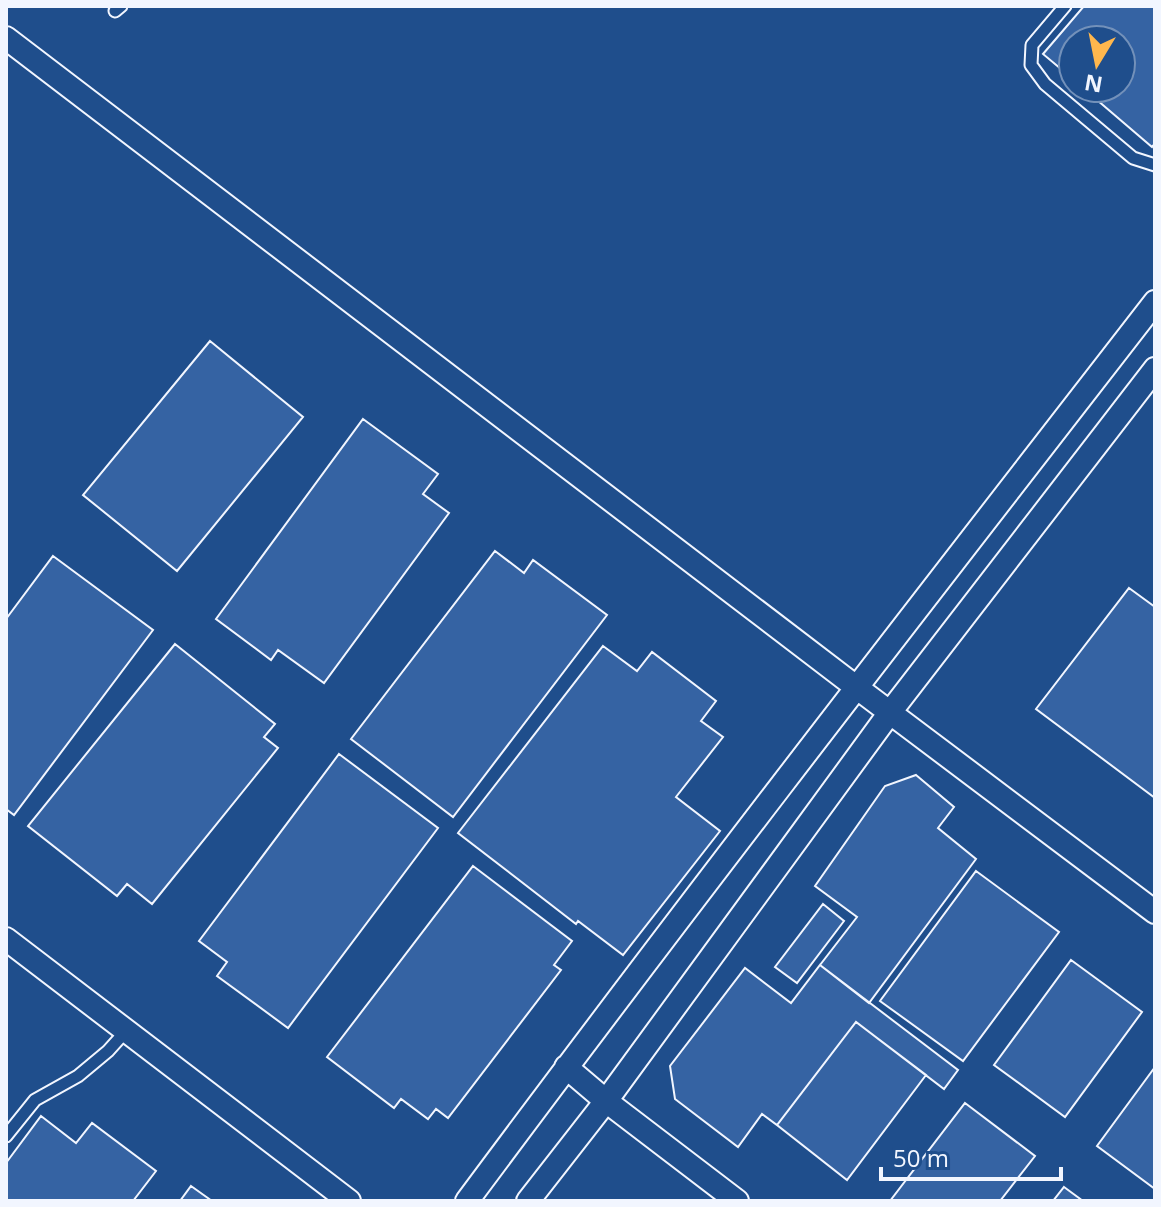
<svg xmlns="http://www.w3.org/2000/svg" width="1161" height="1207" viewBox="0 0 1161 1207" font-family="'Open Sans',sans-serif">
<style>
.building{fill:#3563a3;stroke:#f2f6ff;stroke-width:2}
.lines{fill:none;stroke-linecap:round;stroke-linejoin:round}
.lane-casing{stroke:#f2f6ff;stroke-width:15}
.street-casing{stroke:#f2f6ff;stroke-width:26}
.lane{stroke:#1f4e8c;stroke-width:11}
.street{stroke:#1f4e8c;stroke-width:22}
</style>
<rect width="100%" height="100%" fill="#1f4e8c"/>
<path class="building" d="M1084 6H1155V143L1152 147 1083 88H1121V40H1073V79L1043 54Z
M210 341 303 417 177 571 83 495Z
M363 419 438 474 423 494 449 513 324 683 278 650 271 660 216 619Z
M495 551 524 573 533 560 607 615 453 817 351 739Z
M53 556 153 630 14 815 6 809V619Z
M1129 588 1155 607V798L1036 709Z
M175 644 275 724 264 737 278 748 152 904 127 884 117 896 28 826Z
M603 646 637 671 652 652 716 701 701 721 723 737 676 797 720 831 623 955 578 921 576 924 458 833Z
M339 754 438 828 288 1028 217 976 227 962 199 941Z
M916 775 954 807 938 828 976 859 869 1003 820 965 857 917 815 886 885 786Z
M473 866 572 941 554 965 561 970 448 1118 436 1109 428 1119 401 1099 394 1108 327 1057Z
M976 871 1059 932 963 1061 880 1001Z
M823 904 844 921 797 983 775 967Z
M1071 960 1142 1012 1065 1117 994 1065Z
M820 965 958 1070 944 1089 856 1022 777 1125 762 1114 738 1147 675 1099 670 1066 745 968 791 1003Z
M856 1022 926 1075 847 1180 777 1125Z
M1155 1067V1189L1097 1146Z
M965 1103 1035 1156 1000 1201H890Z
M41 1116 76 1143 92 1123 156 1171 133 1201H6V1163Z
M191 1186 212 1201H180Z
M1064 1187 1083 1201H1053Z"/>
<g class="lines">
<defs>
<path id="lane" d="M1065 6 1032 45 1031 65 1045 84 1133 158 1155 165
M115 11 121 6
M6 1136 35 1100 78 1076 108 1051 126 1031"/>
<path id="street" d="M6 38 856 687 1155 912
M6 939 349 1201
M566 1067 606 1101 737 1201
M467 1201C692 898 924 600 1155 302
M528 1201 606 1101 891 711 1155 369"/>
</defs>
<use href="#lane" class="lane-casing"/>
<use href="#street" class="street-casing"/>
<use href="#lane" class="lane"/>
<use href="#street" class="street"/>
</g>
<rect width="1161" height="1207" fill="none" stroke="#f2f6ff" stroke-width="16"/>
<g transform="translate(1097 64) rotate(190)"><circle r="38" fill="#1f4e8c" stroke="#7391ba" stroke-width="2"/>
<path d="M0-6L14 30L0 20L-14 30Z" fill="#ffb74d"/>
<text y="-12" font-size="22" font-weight="bold" text-anchor="middle" fill="#f2f6ff">N</text>
</g>
<path d="M881 1167v12h180v-12" fill="none" stroke="#f2f6ff" stroke-width="4"/>
<text x="893" y="1167" font-size="24" fill="#f2f6ff" stroke="#1f4e8c" stroke-width="6" paint-order="stroke">50 m</text>
</svg>
